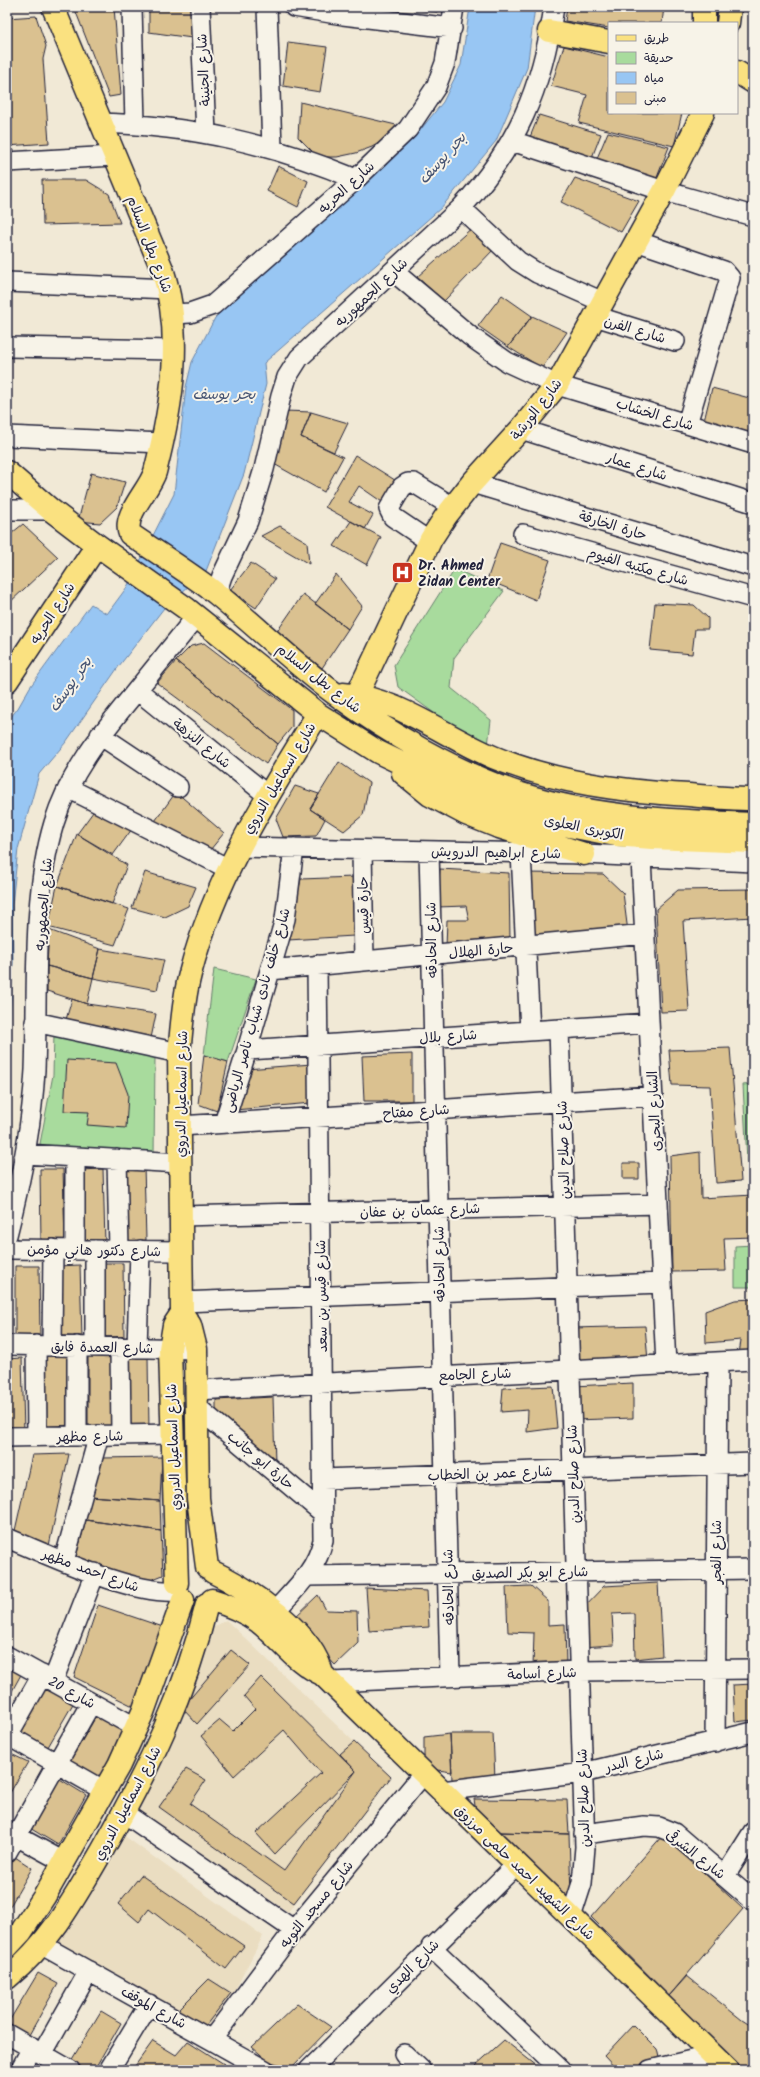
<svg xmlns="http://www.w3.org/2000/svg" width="760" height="2077" viewBox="0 0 760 2077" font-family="Kalam,'Playpen Sans Arabic',sans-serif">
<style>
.built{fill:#eaddc1}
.green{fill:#a8db9d;stroke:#657e6c}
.water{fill:#98c6f3;stroke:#6984a9}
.building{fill:#dac190;stroke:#22223b}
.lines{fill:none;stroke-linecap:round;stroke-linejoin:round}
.minor-casing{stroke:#22223b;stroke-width:22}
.major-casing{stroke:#22223b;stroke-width:25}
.minor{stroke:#f7f3e8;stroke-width:19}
.major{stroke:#fae180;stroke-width:22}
.labels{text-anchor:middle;stroke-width:4;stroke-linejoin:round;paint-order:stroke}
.street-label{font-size:14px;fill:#22223b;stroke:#f7f3e8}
.poi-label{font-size:14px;font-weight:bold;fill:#22223b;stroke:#f7f3e8;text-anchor:start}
.water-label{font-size:15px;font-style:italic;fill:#455372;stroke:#f7f3e8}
</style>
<rect width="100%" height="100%" fill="#f1e9d6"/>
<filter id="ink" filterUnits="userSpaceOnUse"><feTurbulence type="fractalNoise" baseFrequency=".025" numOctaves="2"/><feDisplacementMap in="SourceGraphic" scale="8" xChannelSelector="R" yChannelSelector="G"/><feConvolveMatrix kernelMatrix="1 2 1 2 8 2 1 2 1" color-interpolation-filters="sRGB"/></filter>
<g filter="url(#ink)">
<path class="built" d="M226 1620 391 1777 288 1912 141 1813 136 1793 201 1635Z
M119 1832 263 1936 236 1988 207 2033 50 1939Z"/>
<path class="green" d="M455 569 504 591 454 658 451 688 491 720 488 746 441 718 398 687 394 665Z
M214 969 256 979 228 1062 204 1055Z
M54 1033 155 1057 154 1156 39 1149 53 1075Z
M753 1084V1161L747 1162 743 1085Z
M753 1245V1287H735V1246Z"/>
<path class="water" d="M470 7H535L527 68 496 141 441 208 264 363 266 384 244 474 206 571 164 608 119 666 66 742 39 774 18 849 12 905 13 962 7 1071V722L18 708 30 687 91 604 107 614 127 587 174 494 186 387 192 362 215 318 233 300 337 205 413 139 443 102 461 65Z"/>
<path class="building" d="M74 7H114L121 95 109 97Z
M149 7H191L199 39 149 32Z
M404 7H437V12Z
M567 7H664L662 23H609V28L565 21Z
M36 16 46 46 43 59 49 143 7 146V18Z
M288 42 327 47 320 92 283 86Z
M564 46 609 57V113H682L674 146 579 123 587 95 551 86Z
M300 102 396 125 391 136 372 147 356 153 337 157H318L298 137Z
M539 115 601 134 589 165 528 142Z
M608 132 669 147 654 185 595 163Z
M278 166 308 181 298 207 267 191Z
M575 178 639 201 621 232 561 202Z
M42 180H86L109 194 120 223 43 225Z
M474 226 495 248 444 301 417 277Z
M502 295 532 316 508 347 478 326Z
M532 316 567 332 542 368 508 347Z
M712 388 753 399V440L703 425Z
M285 411 311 412 301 437 343 457 324 492 274 464Z
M311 412 348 423 334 452 301 437Z
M355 455 398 482 385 504 359 486 349 502 373 515 365 529 325 507Z
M91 473 125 482 117 507 100 523 78 521Z
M351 521 381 537 367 565 334 546Z
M23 524 58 557 7 605V568L10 565 7 561V537Z
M280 526 307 542 309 564 261 536Z
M500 543 550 560 536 600 487 580Z
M251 563 275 579 256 608 230 590Z
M336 574 362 606 348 629 315 604Z
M303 594 348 629 322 668 276 633Z
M655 603 694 605 708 618V629H695L692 654 650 650Z
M204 643 292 710V727L278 744 176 661 191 646Z
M176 661 278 744 266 764 157 683Z
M339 762 369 783 363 815 344 831 310 809Z
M295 786 319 794 310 809 325 819 316 836 283 837 276 819Z
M176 792 224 833 206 855 150 828Z
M96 808 132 829 113 855 77 834Z
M77 834 127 865 112 904 57 886Z
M440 869 509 873 510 942 446 947 447 920H469L466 906 437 907Z
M145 872 196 887 188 906 165 917 132 908Z
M525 873 603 874 623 893 628 932 526 939Z
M354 877V936L288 940 301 879Z
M57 886 129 909 115 945 48 927Z
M753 889V917L683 921 689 1011 661 1012 656 909 678 890Z
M49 930 100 949 93 978 47 966Z
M100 949 164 960 157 990 93 978Z
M47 966 93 978 87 1004 47 991Z
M72 999 87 1004 156 1014 150 1043 65 1023Z
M748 1000H753V1026H750Z
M730 1048 741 1181 716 1183 710 1086 672 1085 669 1050Z
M412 1054V1101H364L362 1056Z
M204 1055 228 1062 217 1111 198 1104Z
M67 1060 116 1063 128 1094 126 1128 87 1125 89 1112 64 1111Z
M312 1064 311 1103 235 1110 246 1069Z
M700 1152 701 1198 753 1195V1237L724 1238 726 1271 672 1272 670 1156Z
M623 1163H639V1179H623Z
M144 1166 146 1240 122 1241 121 1167Z
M40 1169H63L65 1243H41Z
M103 1169 105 1243 81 1244 80 1170Z
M99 1263H123L124 1337H100Z
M80 1265 82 1339 57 1340V1266Z
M15 1266H39L40 1340H15Z
M753 1299V1354L739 1355 741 1340 706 1343 705 1311 735 1300Z
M645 1326 648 1361 576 1363 574 1328Z
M46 1356H70L71 1430H47Z
M88 1356H111L113 1430H88Z
M125 1357H148L149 1431H125Z
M22 1358 24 1432H7V1359Z
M633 1383V1418L575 1420 574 1386Z
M553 1386 557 1428 527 1432 528 1410 501 1412 503 1388Z
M273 1397 275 1463 216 1411V1400Z
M69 1454 48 1550 14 1535 32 1455Z
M162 1457 160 1501 90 1496 102 1458Z
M90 1496 160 1501 161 1531 86 1520Z
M86 1520 161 1531 163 1575 136 1586 75 1560Z
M658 1583 662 1656 635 1659 634 1613 612 1614 614 1645 581 1647V1610L604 1586Z
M531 1586 548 1601V1625L565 1624 566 1665 533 1667 534 1633 508 1632 506 1587Z
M366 1588 427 1591 429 1627 369 1631Z
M318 1595 326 1610 357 1611 358 1643 335 1665 293 1619Z
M98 1605 163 1627 135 1707 74 1677Z
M231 1650 250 1665 197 1724 182 1708Z
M7 1662 23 1671 7 1700Z
M261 1677 356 1771 275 1854 256 1833 321 1773 284 1730 234 1776 201 1736 220 1720 233 1731 255 1709 244 1696Z
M753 1684V1720L735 1722 733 1685Z
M45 1685 74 1702 45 1752 16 1734Z
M98 1713 127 1730 98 1781 69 1763Z
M450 1734H493L495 1779 452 1780Z
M450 1734 452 1772 424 1768V1737Z
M354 1742 391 1777 294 1903 159 1807 186 1769 206 1780 190 1804 284 1871 356 1771 340 1754Z
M11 1754 28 1762 7 1798V1762Z
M58 1778 86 1795 58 1845 28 1827Z
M474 1799 567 1800 569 1834 500 1832 477 1819Z
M500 1832 569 1834 571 1895 565 1903Z
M663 1835 743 1909 669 1996 591 1917Z
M15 1857 32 1868 9 1908 7 1906V1870Z
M141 1875 244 1946 226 1969 149 1909 139 1922 118 1904Z
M38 1973 58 1984 29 2035 8 2023Z
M687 1976 742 2020 753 2027V2070H740L669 1996Z
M209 1979 231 1993 203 2029 178 2010Z
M297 2004 331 2027 291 2068 268 2061 252 2047Z
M101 2011 121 2023 94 2070H87L71 2061Z
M633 2025 657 2049 661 2066 638 2070H617L604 2056Z
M504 2040 542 2070H478L475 2066Z
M153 2041 176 2055 188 2041 224 2064 220 2070H132Z
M31 2062 46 2070H26Z"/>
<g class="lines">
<defs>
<path id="minor" d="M132 7 135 124
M200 7 206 133
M267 7 272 148
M294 7 343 15 452 28
M100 123C195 126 268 143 356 179
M512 141 664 191 753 216
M7 162 114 156
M461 208 518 261 537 273 603 302
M636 241 724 271 730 278 687 424
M394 272 470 336 507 362 557 385 753 444
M7 282 169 289
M174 314 190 313 213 305 356 179 408 129 436 87 445 63 454 7
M595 316 675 341
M7 347 174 350
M521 429 753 503
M7 436 162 443
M472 483 753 567
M7 510H51
M523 534 753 598
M430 542 393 517 389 509 402 487 408 483H414L453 507
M216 594 222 576 248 521 264 469 281 396 287 377 299 358 461 208C517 147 542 89 554 7
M137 690 267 795
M100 735 178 787
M68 788 229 869
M239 847 584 854 753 862
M362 850 364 961
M429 851 450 1676
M521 853 530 1031
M641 858 666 1365
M270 970 645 934
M35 1022 179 1053
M559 1029 585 1847 582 1883 571 1917
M247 1050 649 1023
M224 1123 247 1050 285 919 294 848
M180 1126 653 1096
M25 1154 180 1163
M117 1159 119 1250
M181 1216 658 1204
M7 1235C21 1181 32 1125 35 1070 38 990 31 899 54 823 69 774 101 734 133 695 154 669 175 643 196 617
M7 1249 181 1251
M75 1250V1157
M182 1302 662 1283
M7 1345 196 1349
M36 1345 37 1436
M52 1346 53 1249
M77 1346V1436
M95 1347V1250
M120 1347 121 1435
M137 1348 140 1250
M197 1390 753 1360
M198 1408 323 1513
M7 1437 173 1434
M323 1479 753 1463
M7 1538C52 1556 131 1595 177 1591
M64 1561 99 1435
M308 1576 753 1569
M275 1611C295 1589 317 1570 323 1540L317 965
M7 1656 137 1728
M53 1681 95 1573
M332 1682 579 1671 753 1669
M7 1735 105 1791
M7 1737 42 1675
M715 1742 718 1362
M442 1791 583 1773 753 1732
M124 1813 294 1930
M7 1831 64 1862
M584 1834 644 1826 659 1827 674 1833 753 1901
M7 1852 91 1703
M725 1876 753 1832
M42 1945 265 2070
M431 1947 561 2070
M7 2034 70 2070
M212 2039 294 1930 424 1773
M42 2054 89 1971
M404 2054 421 2070
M20 2070 32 2048
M109 2070 149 2004
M309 2070 517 1864
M650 2070 713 2055"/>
<path id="major" d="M53 7 162 269C184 335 172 406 155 472 149 491 122 515 130 534 159 554 190 573 218 595 257 627 294 663 334 693 388 733 458 774 521 794 597 818 674 821 753 824
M704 23V7
M728 23 730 7
M549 31 609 42
M737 72 753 82
M7 472 51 510 97 545 187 609 318 714 378 752 478 800 564 825 616 835 652 838 753 842
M7 681 97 545
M343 694C398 698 443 736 493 757 556 783 622 791 689 795 710 797 732 799 753 799
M357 695 431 539 446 516 472 483 521 429 557 385 664 191 703 113
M403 773 430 795 466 814 496 826 584 854
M182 1313 190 1325 196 1349 198 1498 207 1567
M213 1572C249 1589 314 1633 322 1674
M177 1583 170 1349 174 1325 182 1313 179 1053C182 1027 183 1000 190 974 214 880 267 796 318 714
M212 1600C229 1605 244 1611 259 1622 281 1639 296 1663 322 1674L728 2070
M7 1947 21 1932 44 1897 119 1765 143 1712 183 1600
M7 1978C51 1942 74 1899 102 1851 148 1770 185 1695 207 1604"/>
</defs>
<use href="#minor" class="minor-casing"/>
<use href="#major" class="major-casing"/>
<use href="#minor" class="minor"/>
<use href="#major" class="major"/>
</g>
</g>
<defs>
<symbol id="hospital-square" viewBox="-11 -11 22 22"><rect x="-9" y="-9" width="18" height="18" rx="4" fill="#c8321e" stroke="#f7f3e8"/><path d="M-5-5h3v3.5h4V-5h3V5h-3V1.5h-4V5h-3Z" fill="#fff"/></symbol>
</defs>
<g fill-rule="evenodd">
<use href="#hospital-square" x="390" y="560" width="25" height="25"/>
</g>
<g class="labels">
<g class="street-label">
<text transform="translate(203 70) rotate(-93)" y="5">شارع الجنينة</text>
<text transform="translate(346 187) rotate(-42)" y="5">شارع الحريه</text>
<text transform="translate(150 244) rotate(69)" y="5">شارع بطل السلام</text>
<text transform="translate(371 292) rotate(-43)" y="5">شارع الجمهوريه</text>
<text transform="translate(635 329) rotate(17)" y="5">شارع الفرن</text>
<text transform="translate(536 409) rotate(-52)" y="5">شارع الورشة</text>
<text transform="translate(655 414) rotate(17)" y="5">شارع الخشاب</text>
<text transform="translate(637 466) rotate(18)" y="5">شارع عمار</text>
<text transform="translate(613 525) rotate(17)" y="5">حارة الخارقة</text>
<text transform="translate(638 566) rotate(16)" y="5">شارع مكتبه الفيوم</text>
<text transform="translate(52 613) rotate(-57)" y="5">شارع الحريه</text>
<text transform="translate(319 678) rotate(38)" y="5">شارع بطل السلام</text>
<text transform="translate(202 743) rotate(39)" y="5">شارع النزهة</text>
<text transform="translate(279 778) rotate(-59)" y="5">شارع اسماعيل الدروي</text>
<text transform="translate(584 827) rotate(11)" y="5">الكوبرى العلوى</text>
<text transform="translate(496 852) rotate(1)" y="5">شارع ابراهيم الدرويش</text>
<text transform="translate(43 904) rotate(-85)" y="5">شارع الجمهوريه</text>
<text transform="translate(363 905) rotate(-91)" y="5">حارة قيس</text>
<text transform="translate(431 940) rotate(-91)" y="5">شارع الحادقه</text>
<text transform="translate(481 950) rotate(-5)" y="5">حارة الهلال</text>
<text transform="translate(256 1010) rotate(-74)" y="5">شارع خلف نادى شباب ناصر الرياضى</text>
<text transform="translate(448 1036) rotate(-4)" y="5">شارع بلال</text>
<text transform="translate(181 1094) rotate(-89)" y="5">شارع اسماعيل الدروي</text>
<text transform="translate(416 1111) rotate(-4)" y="5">شارع مفتاح</text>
<text transform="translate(654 1111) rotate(-93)" y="5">الشارع البحرى</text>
<text transform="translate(563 1150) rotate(-92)" y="5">شارع صلاح الدين</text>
<text transform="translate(420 1210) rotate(-2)" y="5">شارع عثمان بن عفان</text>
<text transform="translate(94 1250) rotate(1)" y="5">شارع دكتور هاني مؤمن</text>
<text transform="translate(439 1264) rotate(-91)" y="5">شارع الحادقه</text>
<text transform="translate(321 1296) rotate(-91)" y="5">شارع قيس بن سعد</text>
<text transform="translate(102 1347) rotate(1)" y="5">شارع العمدة فايق</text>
<text transform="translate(475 1374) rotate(-2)" y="5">شارع الجامع</text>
<text transform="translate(90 1436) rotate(-1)" y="5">شارع مظهر</text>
<text transform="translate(173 1447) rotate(-92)" y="5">شارع اسماعيل الدروي</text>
<text transform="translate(261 1460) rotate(40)" y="5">حارة ابو جانب</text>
<text transform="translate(490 1473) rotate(-2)" y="5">شارع عمر بن الخطاب</text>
<text transform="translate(573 1474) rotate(-92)" y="5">شارع صلاح الدين</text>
<text transform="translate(716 1552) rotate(-90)" y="5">شارع الفجر</text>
<text transform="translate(91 1570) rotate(20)" y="5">شارع احمد مظهر</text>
<text transform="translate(530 1572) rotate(-1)" y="5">شارع ابو بكر الصديق</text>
<text transform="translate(448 1587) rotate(-91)" y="5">شارع الحادقه</text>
<text transform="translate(542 1673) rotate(-2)" y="5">شارع أسامة</text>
<text transform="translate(72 1692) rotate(29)" y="5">شارع 20</text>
<text transform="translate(634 1760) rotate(-14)" y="5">شارع البدر</text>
<text transform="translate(583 1798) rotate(-92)" y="5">شارع صلاح الدين</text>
<text transform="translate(127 1803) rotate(-62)" y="5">شارع اسماعيل الدروي</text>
<text transform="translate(696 1854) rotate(38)" y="5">شارع الشرقى</text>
<text transform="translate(525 1872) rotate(44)" y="5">شارع الشهيد احمد حلمى مرزوق</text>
<text transform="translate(316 1904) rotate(-51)" y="5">شارع مسجد التوبه</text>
<text transform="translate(412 1966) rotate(-45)" y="5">شارع الهدي</text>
<text transform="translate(154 2007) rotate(29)" y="5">شارع الموقف</text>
</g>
<g class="poi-label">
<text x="418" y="570">Dr. Ahmed<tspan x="418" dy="16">Zidan Center</tspan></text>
</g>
<g class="water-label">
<text transform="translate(442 158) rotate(-48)" y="5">بحر يوسف</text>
<text x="224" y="399">بحر يوسف</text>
<text transform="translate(70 684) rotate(-55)" y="5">بحر يوسف</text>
</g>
</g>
<rect width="760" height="2077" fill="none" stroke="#f7f3e8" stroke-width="24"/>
<rect x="12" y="12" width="736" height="2053" fill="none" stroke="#22223b" stroke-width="1.5" filter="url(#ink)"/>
<rect x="608" y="22" width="130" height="92" fill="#f7f3e8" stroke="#a29fa3"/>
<rect x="616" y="35" width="20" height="6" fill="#fae180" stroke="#a29fa3"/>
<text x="644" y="42" font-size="12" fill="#22223b">طريق</text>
<rect x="616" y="52" width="20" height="12" fill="#a8db9d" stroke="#a29fa3"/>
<text x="644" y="62" font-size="12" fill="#22223b">حديقة</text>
<rect x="616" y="72" width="20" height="12" fill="#98c6f3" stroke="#a29fa3"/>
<text x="644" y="82" font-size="12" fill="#22223b">مياه</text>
<rect x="616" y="92" width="20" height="12" fill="#dac190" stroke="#a29fa3"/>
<text x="644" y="102" font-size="12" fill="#22223b">مبنى</text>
</svg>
